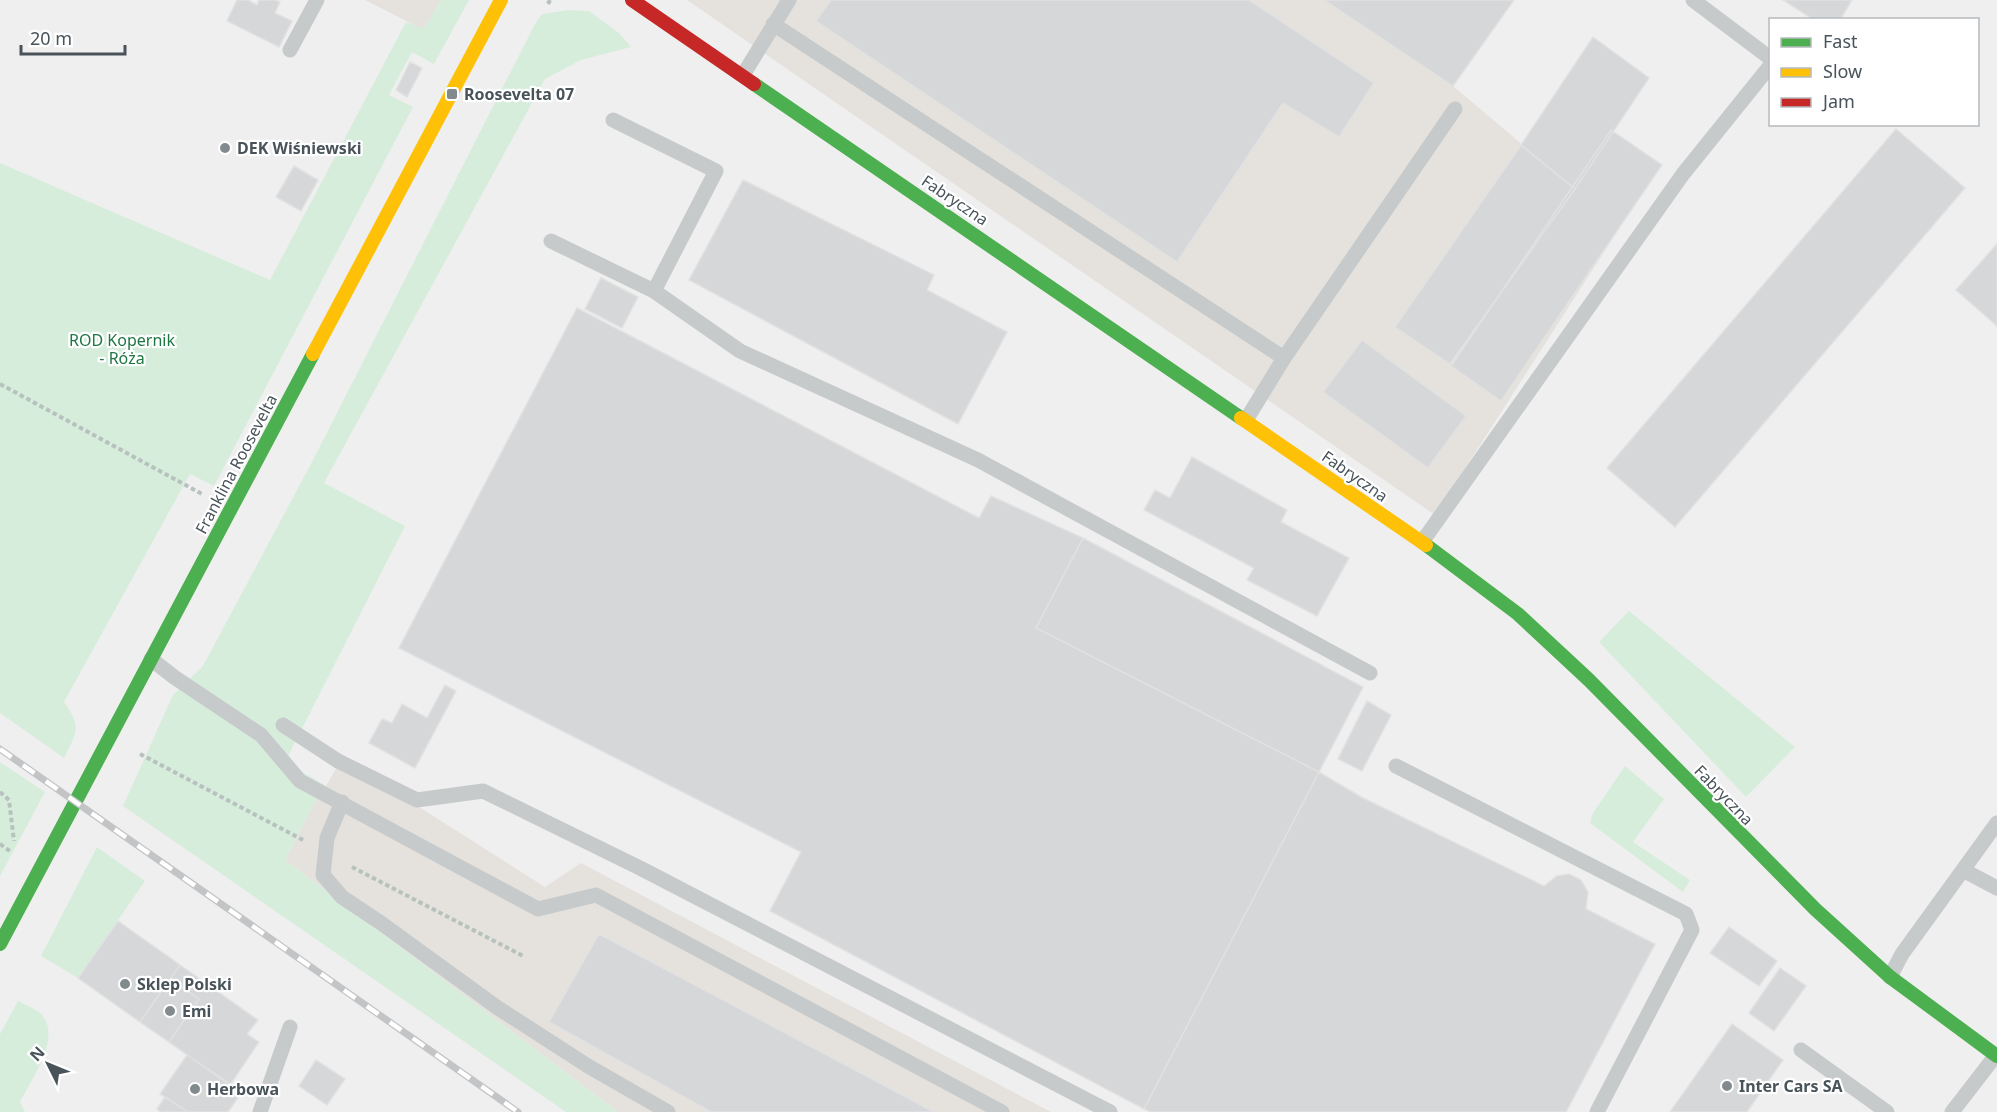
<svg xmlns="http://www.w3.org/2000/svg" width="1997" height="1112" viewBox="0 0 1997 1112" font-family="'Noto Sans',sans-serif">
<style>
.commercial{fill:#e5e2dd}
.green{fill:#d6eddc}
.building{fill:#d6d7d8;stroke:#e1e1e2;stroke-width:1.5}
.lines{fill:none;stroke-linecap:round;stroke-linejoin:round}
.path{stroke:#b7c1bd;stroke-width:4;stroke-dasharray:4.5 3;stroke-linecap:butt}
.lane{stroke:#c7cacb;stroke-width:15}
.fast{stroke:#4caf50;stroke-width:14}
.slow{stroke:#ffc107;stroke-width:14}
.jam{stroke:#c62828;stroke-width:14}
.rail-casing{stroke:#c3c4c6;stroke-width:7}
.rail{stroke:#fff;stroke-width:4.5;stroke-dasharray:14;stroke-linecap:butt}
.poi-dot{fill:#838a8e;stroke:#fff;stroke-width:2}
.labels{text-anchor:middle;stroke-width:4.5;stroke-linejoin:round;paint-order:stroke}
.poi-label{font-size:16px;font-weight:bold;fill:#48535a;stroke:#fff;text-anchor:start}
.street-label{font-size:16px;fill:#48535a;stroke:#fff}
.park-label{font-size:16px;fill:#1e7642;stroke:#fff}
</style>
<rect width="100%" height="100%" fill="#f0efef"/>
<path class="commercial" d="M365 0H441L424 30Z
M687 0H1324L1453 86 1575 189 1633 207 1435 515Z
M342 758 545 887 581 863 1051 1112H618L285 860 320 792 326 786Z"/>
<path class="green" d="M441 0H469L434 64 412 52 389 95 413 107 214 486 190 474 64 702C82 727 77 732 64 758L0 713V163L270 280 406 22 424 29Z
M569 10 589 11 619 33 631 47 581 60 545 79 324 483 405 526 285 762 326 786 320 792 285 860 618 1112H566L123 806 173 695 203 666 313 460 535 24 542 14Z
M1629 611 1795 747 1746 797 1599 642Z
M0 762 45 792 0 876Z
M1625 766 1664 799 1633 842 1690 880 1683 892 1590 823 1593 813Z
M97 847 145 881 78 978 41 956Z
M18 1001C25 1005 37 1009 42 1015 62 1038 31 1080 20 1102L25 1112H0V1034Z"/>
<path class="building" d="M237 0H248L257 5 259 0H275L280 2 275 13 292 21 279 47 227 21Z
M831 0H1249L1374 83 1339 137 1283 103 1177 262 816 21Z
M1324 0H1514L1453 86Z
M1783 0H1852L1840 20H1814Z
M1593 37 1649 78 1575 189 1521 145Z
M410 62 422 68 407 97 396 90Z
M1896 129 1965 188 1675 527 1607 468Z
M1611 130 1662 165 1501 401 1451 366Z
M1521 145 1575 189 1450 364 1395 327Z
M294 166 318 180 301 211 276 197Z
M743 180 934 275 927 290 1007 332 958 424 689 280Z
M1997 244V326L1956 290Z
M601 278 638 297 622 328 585 309Z
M577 308 979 518 991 496 1083 538 1036 628 1319 772 1144 1109 770 911 801 852 399 648Z
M1362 340 1466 416 1428 468 1323 392Z
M1192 457 1287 510 1281 522 1349 558 1317 616 1247 580 1254 568 1144 510 1155 490 1170 498Z
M1083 538 1363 687 1319 772 1036 628Z
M445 685 456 691 415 768 369 743 382 719 392 723 402 704 427 718Z
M1367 701 1391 715 1362 771 1338 759Z
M1319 772 1361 797 1544 886 1557 876 1569 874 1581 880 1588 892 1586 909 1655 944 1566 1112H1151L1144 1109Z
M118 921 180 965 140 1022 78 978Z
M1729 927 1777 961 1759 986 1710 953Z
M599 934 934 1112H711L549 1022Z
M180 965 258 1020 247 1034 259 1042 230 1085 169 1042 199 999 170 979Z
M1780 968 1806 986 1774 1031 1749 1013Z
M170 979 199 999 169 1042 140 1022Z
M1732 1024 1783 1060 1747 1112H1670Z
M187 1055 242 1092 228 1112H188L160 1094Z
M316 1060 345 1079 327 1105 299 1086Z
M165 1097 188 1112H160L157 1109Z"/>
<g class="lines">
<path class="path" d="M548 4 550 0
M0 384 202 494
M140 754 303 840
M0 792 9 800 14 841
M0 844 10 851
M352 867 525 957"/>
<path class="lane" d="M1693 0 1770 58
M773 24 1284 358
M290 50 317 0
M743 75 789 0
M613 120 716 171 654 291
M551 241 654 291 740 351 978 460 1370 673
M1246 420 1284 358 1455 109
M1422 542 1683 174 1770 66
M151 659 174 677 261 735 300 781 538 909 596 895 1002 1112
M283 725 338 761 417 800 483 791 640 868 1110 1112
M1396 766 1686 914 1692 930 1597 1112
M342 802 327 838 323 875 342 897 381 923 498 1008 588 1066 668 1112
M1963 870 1997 888
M1890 977 1902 954 1997 823
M1801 1050 1887 1112
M260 1112 290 1027
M1952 1112 1996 1055"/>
<path class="fast" d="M754 84 1241 418
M1426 545 1518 614 1589 680 1815 909 1890 977 1997 1056
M0 944 313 354"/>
<path class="slow" d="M313 354 501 0
M1241 418 1426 545"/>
<path class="jam" d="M632 0 754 84"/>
<defs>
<path id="rail" d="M0 749 518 1112"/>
</defs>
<use href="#rail" class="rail-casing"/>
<use href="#rail" class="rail"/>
</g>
<g class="poi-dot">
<rect x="446" y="88" width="12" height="12" rx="3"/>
<circle cx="225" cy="148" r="6"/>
<circle cx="125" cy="984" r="6"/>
<circle cx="170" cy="1011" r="6"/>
<circle cx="1727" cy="1086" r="6"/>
<circle cx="195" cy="1089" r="6"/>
</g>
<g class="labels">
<g class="poi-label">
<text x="464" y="100">Roosevelta 07</text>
<text x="237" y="154">DEK Wiśniewski</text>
<text x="137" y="990">Sklep Polski</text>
<text x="182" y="1017">Emi</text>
<text x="1739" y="1092">Inter Cars SA</text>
<text x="207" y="1095">Herbowa</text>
</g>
<g class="street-label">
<text transform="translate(955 200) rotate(34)" y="6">Fabryczna</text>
<text transform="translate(236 464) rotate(-62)" y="6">Franklina Roosevelta</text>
<text transform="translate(1355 476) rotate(35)" y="6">Fabryczna</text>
<text transform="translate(1724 795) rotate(46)" y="6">Fabryczna</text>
</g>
<g class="park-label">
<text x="122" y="346">ROD Kopernik<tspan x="122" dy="18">- Róża</tspan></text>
</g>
</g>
<rect x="1769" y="18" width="210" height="108" fill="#ffffff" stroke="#b6babd" stroke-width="1.5"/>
<rect x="1781" y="38" width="30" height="9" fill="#4caf50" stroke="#b6babd" stroke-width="1.5"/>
<text x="1823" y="48" font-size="18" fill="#48535a">Fast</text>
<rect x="1781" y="68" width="30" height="9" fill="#ffc107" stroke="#b6babd" stroke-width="1.5"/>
<text x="1823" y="78" font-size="18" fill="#48535a">Slow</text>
<rect x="1781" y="98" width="30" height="9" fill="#c62828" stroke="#b6babd" stroke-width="1.5"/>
<text x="1823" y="108" font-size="18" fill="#48535a">Jam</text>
<g transform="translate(48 1064) rotate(313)" stroke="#ffffff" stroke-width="4.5" paint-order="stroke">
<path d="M0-4.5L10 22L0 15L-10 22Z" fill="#48535a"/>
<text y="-9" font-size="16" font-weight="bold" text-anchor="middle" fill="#48535a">N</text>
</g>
<path d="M21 45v9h104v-9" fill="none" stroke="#48535a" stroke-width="3"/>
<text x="30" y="45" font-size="18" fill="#48535a" stroke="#ffffff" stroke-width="4.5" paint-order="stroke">20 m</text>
</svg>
